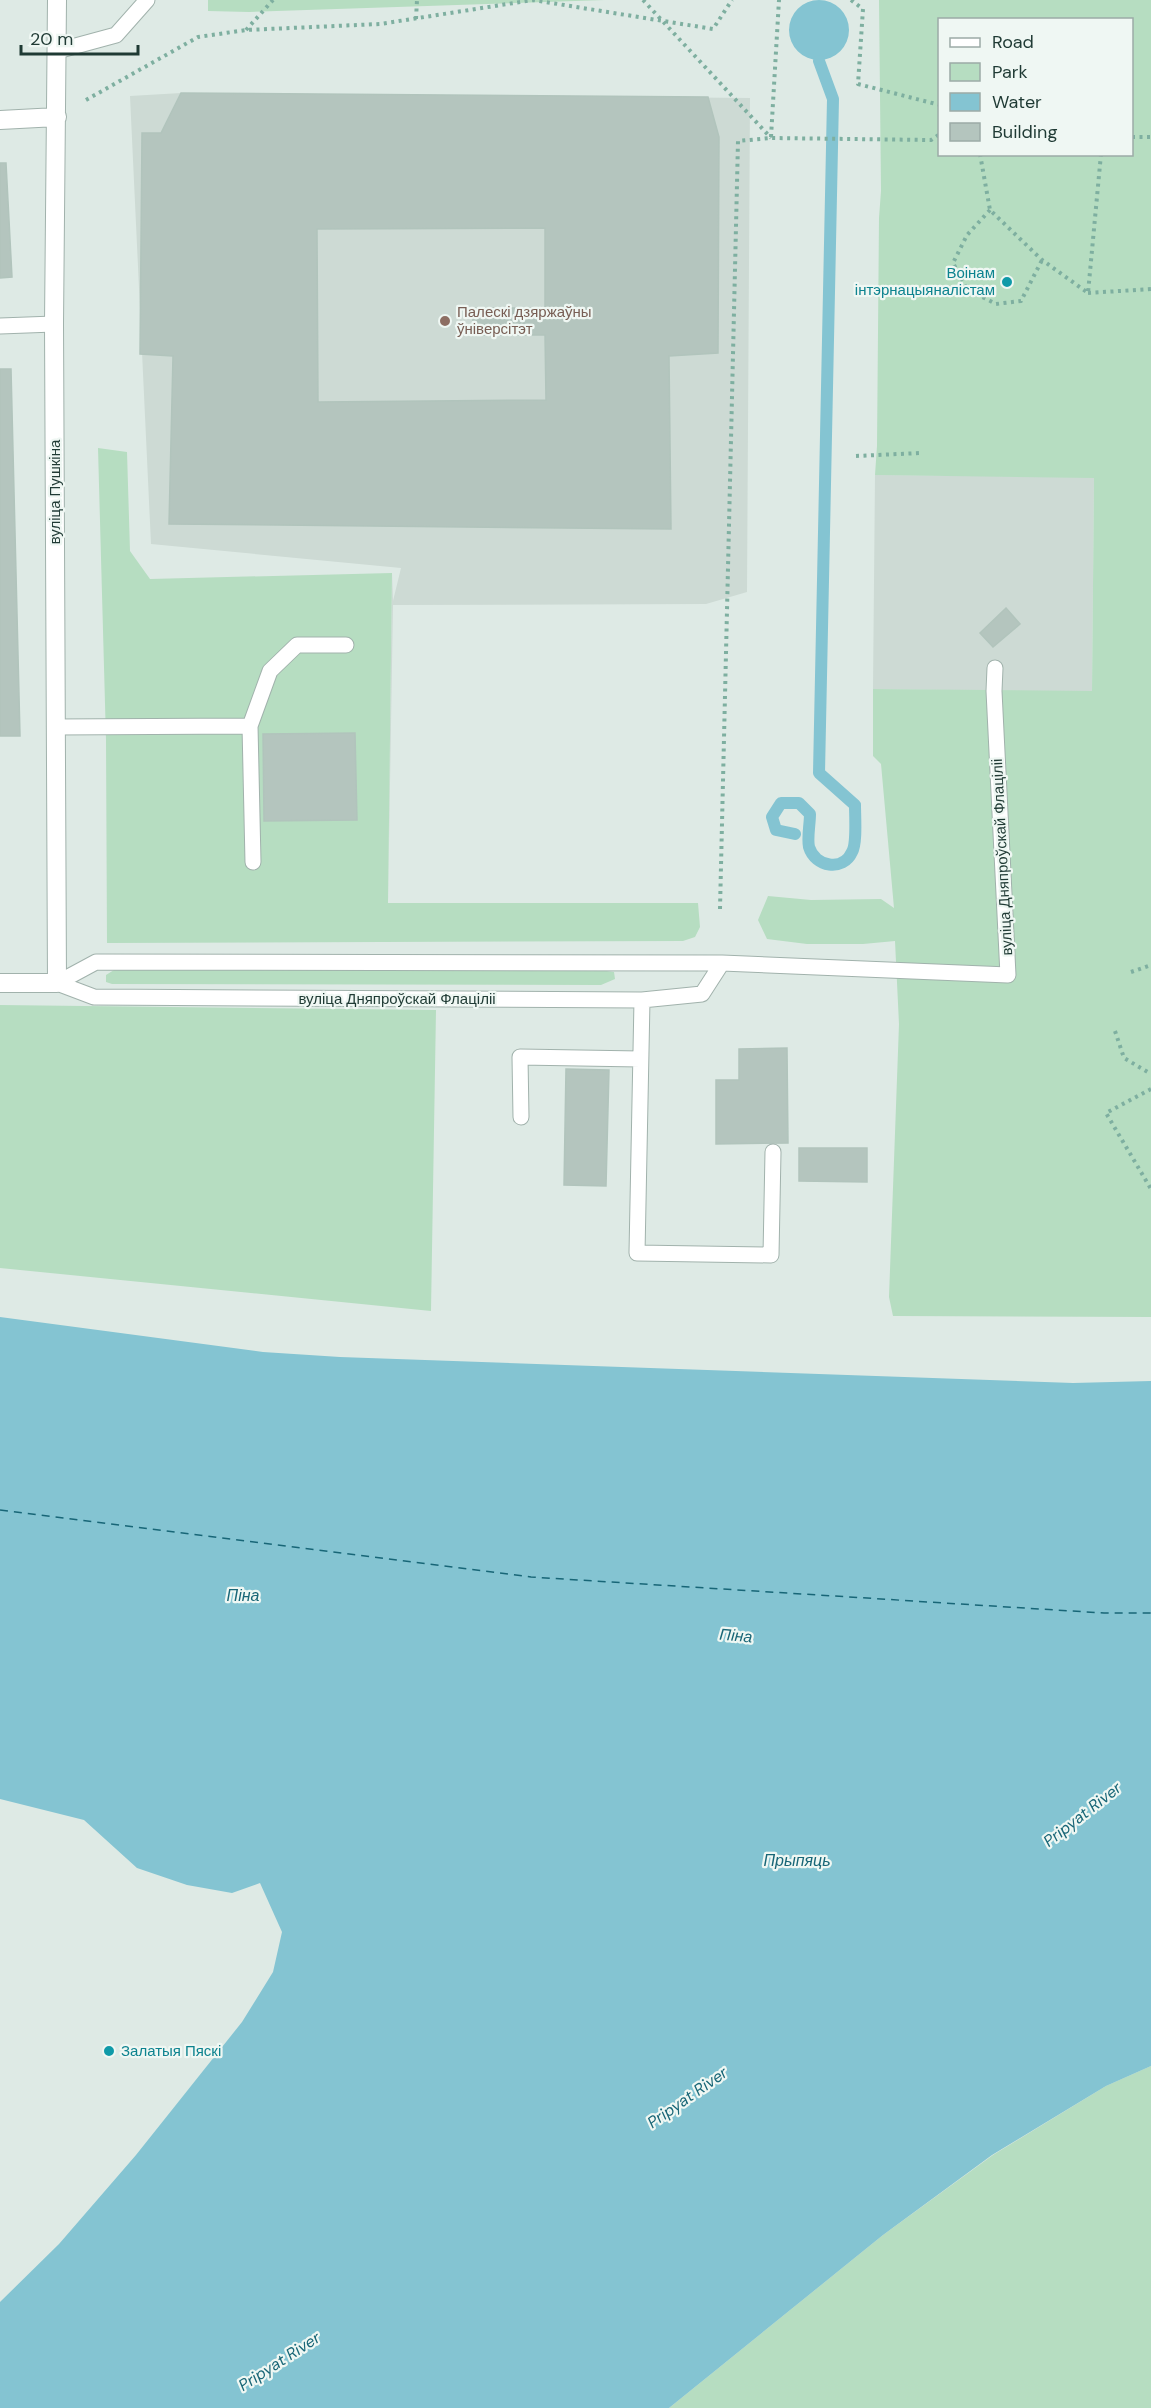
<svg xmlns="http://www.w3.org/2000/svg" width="1151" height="2408" viewBox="0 0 1151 2408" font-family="'DM Sans',sans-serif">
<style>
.built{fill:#cddad4}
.green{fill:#b6ddc1;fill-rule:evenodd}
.water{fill:#84c4d2}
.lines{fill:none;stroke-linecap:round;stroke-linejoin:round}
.stream{stroke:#84c4d2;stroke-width:12}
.ferry{stroke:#186677;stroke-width:1.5;stroke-dasharray:8 6;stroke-linecap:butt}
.building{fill:#b4c5be;stroke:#b1c4bc;stroke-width:1.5;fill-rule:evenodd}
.service-casing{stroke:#a1b2ac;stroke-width:17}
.tertiary-casing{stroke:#a1b2ac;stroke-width:20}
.path{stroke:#7eafa0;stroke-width:4;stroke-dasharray:3 4.5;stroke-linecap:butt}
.service{stroke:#fff;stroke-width:15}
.tertiary{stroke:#fff;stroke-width:18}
.culture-dot{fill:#0f9aa8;stroke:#eff7f3;stroke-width:2}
.education-dot{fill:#8d6e63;stroke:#eff7f3;stroke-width:2}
.labels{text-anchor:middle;stroke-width:4.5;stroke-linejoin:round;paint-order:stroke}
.culture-label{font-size:15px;fill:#0d838f;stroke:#eff7f3;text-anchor:end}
.education-label{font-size:15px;fill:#785e54;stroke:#eff7f3;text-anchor:start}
.street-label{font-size:15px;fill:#1f3a34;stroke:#eff7f3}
.water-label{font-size:16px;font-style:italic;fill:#186677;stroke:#eff7f3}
</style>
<rect width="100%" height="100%" fill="#deeae5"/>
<path class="built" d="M181 93 750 98 747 592 706 604 393 605 388 903 392 573 393 601 401 568 151 544 130 96Z
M875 475 1094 477 1092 692 873 689Z"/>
<path class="green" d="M208 0H605L249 12 208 11Z
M879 0H1151V1317L893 1316 889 1297 899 1024 895 941 863 944H807L767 939 758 920 768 896 811 900 881 899 894 908 881 764 873 756V689L1092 691 1094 478 875 475 877 446 879 218 881 191ZM940 20H1132V154H940Z
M98 448 127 452 130 551 150 579 392 573 388 903H698L700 927 695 937 683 941 107 943 106 740Z
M114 970H599L614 972 615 979 601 985 112 984 106 982V975Z
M0 1005 436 1010 431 1311 0 1268Z
M1151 2066V2408H669L883 2235 993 2155 1106 2086Z"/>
<path class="water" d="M789 30a30 30 0 1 1 60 0a30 30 0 1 1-60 0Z
M0 1317 263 1352 340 1357 1073 1383 1151 1381V2066L1106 2086 992 2155 883 2235 669 2408H0V2302L59 2244 136 2155 242 2022 273 1972 282 1932 260 1883 232 1893 187 1885 137 1868 84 1820 0 1799Z"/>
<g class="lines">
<path class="stream" d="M795 834 776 830 772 817 781 803H799L810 814C810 824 807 838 809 847 815 867 843 872 852 852 857 844 855 816 855 805L819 773 833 99 819 61"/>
<path class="ferry" d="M0 1510 531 1577 1104 1613H1151"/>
</g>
<path class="building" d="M181 93 708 97 719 137 718 353 669 356 671 529 169 524 173 356 140 354 142 133H161ZM545 228V308H473V335H545L546 400 318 402 317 229Z
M0 163H6L12 277 0 278Z
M0 369H11L20 736H0Z
M1006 608 1020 624 993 647 980 633Z
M355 733 357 820 264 821 263 734Z
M787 1048 788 1143 716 1144V1080H739V1049Z
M566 1069 609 1070 606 1186 564 1185Z
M799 1148H867V1182L799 1181Z"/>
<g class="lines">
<defs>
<path id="service" d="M57 51 116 35 147 0
M0 326 54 324
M250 726 270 671 297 645H346
M55 727 250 726 253 862
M57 983 96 962 722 963 1008 975 994 691 995 668
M57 983 94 997 642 1000 702 994 722 963
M642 1000 637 1253 771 1255 773 1152
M521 1117 520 1057 640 1059"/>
<path id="tertiary" d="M0 120 57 117
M0 983H57L54 324 57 0"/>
</defs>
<use href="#service" class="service-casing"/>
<use href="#tertiary" class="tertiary-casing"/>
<path class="path" d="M643 0 771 138
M851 0 863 9 858 84 940 105
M416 19 417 0
M246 30 273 0
M86 100 198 37 246 30 380 24 533 0 713 29 732 0
M771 137 779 0
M1132 137H1151
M980 154 990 210 1042 260 1088 293 1101 154
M990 210 967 235 953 263 967 289 996 304 1021 301 1042 260
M1088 293 1151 289
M856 456 920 453
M720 909 738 141 771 138 931 140 940 134
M1131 972 1151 965
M1115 1031 1124 1058 1151 1074
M1151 1089 1106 1113 1151 1189"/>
<use href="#service" class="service"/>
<use href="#tertiary" class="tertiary"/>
</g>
<g class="culture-dot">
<circle cx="1007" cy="282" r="6"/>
<circle cx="109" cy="2051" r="6"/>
</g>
<circle class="education-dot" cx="445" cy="321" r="6"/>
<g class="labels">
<g class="culture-label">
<text x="995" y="278">Воінам<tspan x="995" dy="17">інтэрнацыяналістам</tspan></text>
<text x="121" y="2056" text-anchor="start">Залатыя Пяскі</text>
</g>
<g class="education-label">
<text x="457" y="317">Палескі дзяржаўны<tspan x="457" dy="17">ўніверсітэт</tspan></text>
</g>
<g class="street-label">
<text transform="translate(55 492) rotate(-90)" y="5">вуліца Пушкіна</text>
<text transform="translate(1002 857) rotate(-93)" y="5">вуліца Дняпроўскай Флаціліі</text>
<text x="397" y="1004">вуліца Дняпроўскай Флаціліі</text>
</g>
<g class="water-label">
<text x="243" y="1601">Піна</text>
<text transform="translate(736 1635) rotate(5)" y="6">Піна</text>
<text transform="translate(1082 1814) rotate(-38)" y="6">Pripyat River</text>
<text x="797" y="1866">Прыпяць</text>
<text transform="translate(687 2097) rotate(-35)" y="6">Pripyat River</text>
<text transform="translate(279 2361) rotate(-33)" y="6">Pripyat River</text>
</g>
</g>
<rect x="938" y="18" width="195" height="138" fill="#eff7f3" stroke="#9caba7" stroke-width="1.5"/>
<rect x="950" y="38" width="30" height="9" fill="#ffffff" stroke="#9caba7" stroke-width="1.5"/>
<text x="992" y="48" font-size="18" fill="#1f3a34">Road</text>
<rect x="950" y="63" width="30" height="18" fill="#b6ddc1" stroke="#9caba7" stroke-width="1.5"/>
<text x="992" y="78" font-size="18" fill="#1f3a34">Park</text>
<rect x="950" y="93" width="30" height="18" fill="#84c4d2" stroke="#9caba7" stroke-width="1.5"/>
<text x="992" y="108" font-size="18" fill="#1f3a34">Water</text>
<rect x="950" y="123" width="30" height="18" fill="#b4c5be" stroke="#9caba7" stroke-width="1.5"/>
<text x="992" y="138" font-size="18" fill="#1f3a34">Building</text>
<path d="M21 45v9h117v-9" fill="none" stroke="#1f3a34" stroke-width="3"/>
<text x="30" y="45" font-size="18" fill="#1f3a34" stroke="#eff7f3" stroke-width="4.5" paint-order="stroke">20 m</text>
</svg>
